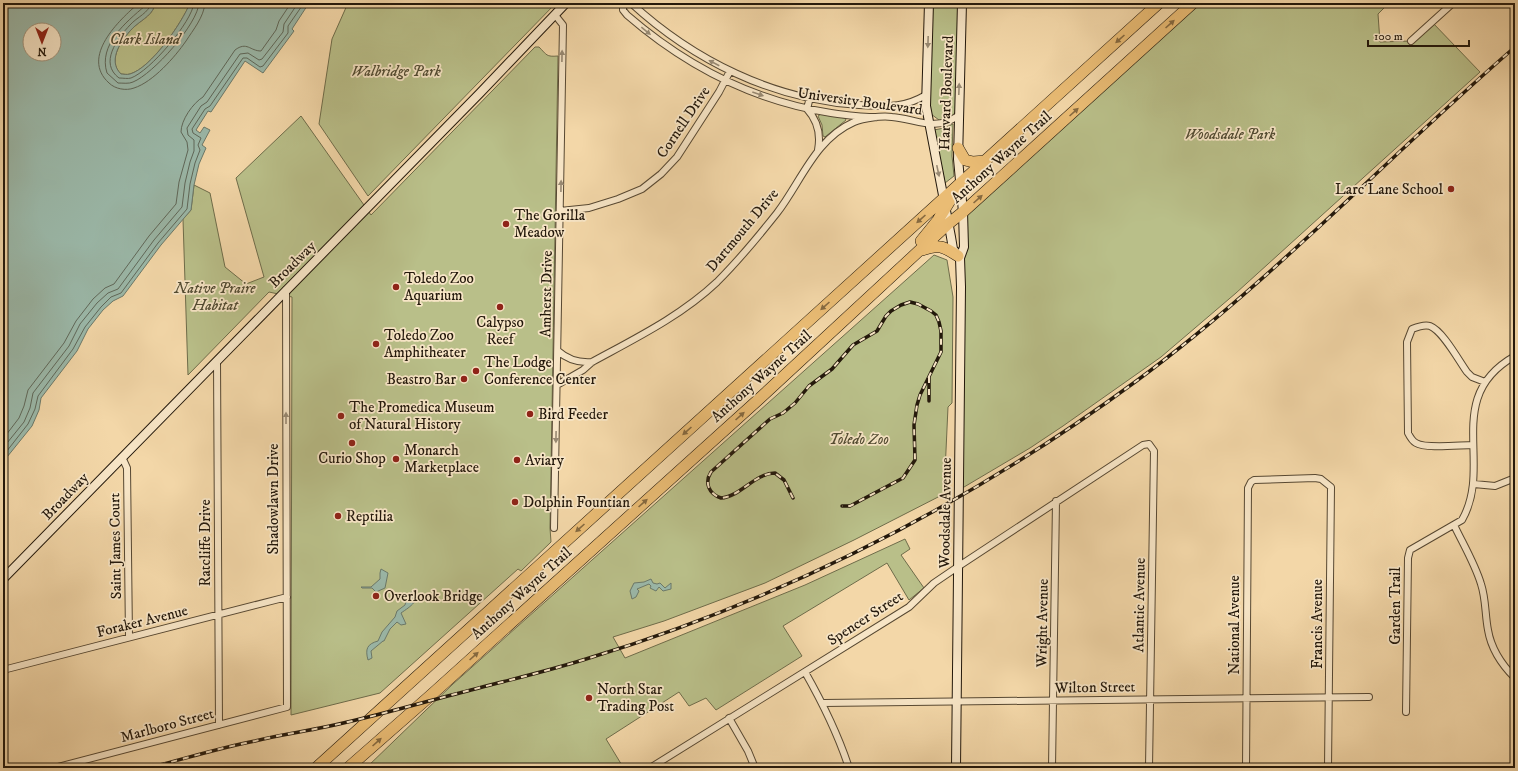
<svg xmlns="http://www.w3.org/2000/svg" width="1518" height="771" viewBox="0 0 1518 771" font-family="'IM FELL DW Pica',serif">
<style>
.green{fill:#b9bf89;stroke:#6e6c4a}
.water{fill:#9bb9aa;stroke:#6b796a;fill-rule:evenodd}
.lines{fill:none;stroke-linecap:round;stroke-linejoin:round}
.shore{stroke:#5f685a;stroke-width:1}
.street-casing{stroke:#574832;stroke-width:8}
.secondary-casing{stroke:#23180b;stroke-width:10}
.highway-casing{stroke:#23180b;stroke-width:12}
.street{stroke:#f7e5c6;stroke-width:6}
.secondary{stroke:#f7e5c6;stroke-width:8}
.highway{stroke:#eabc74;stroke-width:11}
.rail-casing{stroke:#23180b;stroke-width:3.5}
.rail{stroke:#f7e5c6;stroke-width:2;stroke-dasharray:6;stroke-linecap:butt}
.oneway{fill:#866a40}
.oneway2{fill:#988972}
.poi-dot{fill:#8f2418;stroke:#f7e5c6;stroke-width:1.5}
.labels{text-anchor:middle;stroke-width:3.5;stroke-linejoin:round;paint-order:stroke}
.park-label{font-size:15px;font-style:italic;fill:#504a31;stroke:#f7e5c6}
.street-label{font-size:15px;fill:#23180b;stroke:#f7e5c6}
.poi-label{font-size:15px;fill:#23180b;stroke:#f7e5c6;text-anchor:start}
</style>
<rect width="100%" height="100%" fill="#f3d7a8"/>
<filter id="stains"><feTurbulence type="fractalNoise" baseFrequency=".005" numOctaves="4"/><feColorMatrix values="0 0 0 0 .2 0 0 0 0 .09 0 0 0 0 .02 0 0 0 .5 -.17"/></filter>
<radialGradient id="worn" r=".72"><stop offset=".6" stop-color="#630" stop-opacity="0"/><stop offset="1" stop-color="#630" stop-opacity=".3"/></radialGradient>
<path class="green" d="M155 3H190C182 23 151 68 130 74 127 75 123 74 121 74 106 60 123 37 135 26 143 19 154 14 155 3Z
M348 3H556L368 196 319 124 332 39Z
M955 3 959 11 956 111C951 118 948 120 939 120L931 114 930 108 932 8 934 4Z
M1193 3H1389L1378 14 1380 42 1411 41 1432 22 1480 72 1236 293 1161 357 1063 426 1030 448 959 490 963 212Z
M535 47H539C547 55 546 57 558 56L550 528 551 542 521 571 518 569 380 693 291 715 292 297 269 292 188 375 183 219 191 210 194 185 210 193 225 267 246 284 264 277 236 178 301 116 371 215Z
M821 114 845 118 846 120 825 137 823 136 822 125 818 116Z
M953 124 952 156 954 176 945 183 934 130 944 128Z
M934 255 947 260 953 297 952 403 948 407 944 494 854 540 765 583 664 621 613 637 625 658 805 585 905 539 910 549 901 555 924 588 909 600 887 563 783 626 802 656 716 710 706 698 689 706 679 692 606 739 623 767 622 768H366L453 684Z"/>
<path class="water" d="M3 3H155C154 14 143 19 135 26 123 37 106 60 121 74 123 74 127 75 130 74 151 68 182 23 190 3H309L292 29 294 31 263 73 245 61 211 112 208 111 196 130 200 133 204 127 210 130 202 145 206 148 199 164 194 185 191 210 161 245 123 296 113 301 103 310 88 329 77 351 41 398 39 410 32 426 3 462ZM30 30H54V54H30Z
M381 569 388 573 385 588 376 592 372 588H362L361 587H371L380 579V573Z
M651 579 653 583 657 584 660 583 665 588 671 583V589L663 591 659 587 656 591 650 588 651 586 649 584 637 589 639 591 636 597 632 599 630 591 634 583 644 582Z
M416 588C420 601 411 606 401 613L406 624 401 625 397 622 390 629 384 641H383L371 651 372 658 368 660C365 649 367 644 378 641L382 632 395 617 397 611 405 605 406 601 410 598 411 592H413Z"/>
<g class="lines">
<path class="shore" d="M139 3C119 20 80 57 109 83 115 89 126 91 134 88 153 82 175 57 186 41 193 30 204 17 205 3
M146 3 145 6C126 22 98 45 107 73L118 83C123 83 129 84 133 82 153 74 198 24 199 3
M151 3C149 13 137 17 130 25 117 39 99 63 119 78 123 78 128 79 131 78 150 71 192 22 194 3
M3 439 19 418 24 406 28 390 64 343 76 321 93 299 105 288 114 284 149 236 176 204 179 182 188 150 187 142 181 132C181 120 193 103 203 97L235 50C247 41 250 51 261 51L276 30 279 21 291 3
M3 448 24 422 30 408 33 393 69 346 80 324 97 303 108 293 118 289 154 240 182 207 185 183 190 162 194 151V140L188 135 187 128 201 106 207 102 240 54 248 53 259 60 262 59 283 32 284 24 298 3
M3 456 28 424 35 409 38 396 73 349 85 327 101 307 111 297 121 293 158 243 187 209 190 184 195 163 200 150 198 145 201 138 193 133 192 129 205 109 210 106 243 58H247L260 67 263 66 288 33V26L304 3"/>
<defs>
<path id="street" d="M627 3 623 7V10L627 15C686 66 753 101 831 113 845 115 859 117 873 117 879 117 885 116 892 117 917 119 934 132 958 116
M631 3C693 60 773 100 859 105 886 106 902 109 926 95
M1411 41 1453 3
M810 97 807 109C818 121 821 134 818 150
M560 211 589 208 618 199 642 189 661 174 677 157 719 92 730 71
M558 351C568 360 579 363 592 362
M217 361 219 725
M557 385 583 370 592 362C636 338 681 316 717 282 738 261 758 237 777 213 801 182 815 139 854 122 861 119 870 118 877 117
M1473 445C1460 445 1425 449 1416 443 1412 441 1410 437 1408 433L1407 342 1412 329C1417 327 1424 324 1430 326 1443 331 1459 361 1467 372L1472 377 1485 382
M122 457 127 468 129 637
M1474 484 1495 486 1515 478
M1454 525C1463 544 1475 564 1481 584 1486 599 1485 615 1488 630 1491 648 1502 665 1515 678
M554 528 563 25 555 15
M3 670 287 597
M805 672C822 702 838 734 849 768
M823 703 1369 697
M1406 712 1408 558 1410 550 1462 520C1494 464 1442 397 1515 356
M729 718 748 751 755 768
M54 768 287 707 286 290
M650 768 909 607 934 583 959 566 1143 445 1149 444 1154 451 1149 768
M1052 768 1056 501
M1246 768 1248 488 1251 482 1254 480 1315 478 1321 479 1331 487 1328 768"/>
<path id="secondary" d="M929 3 926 106 951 237 953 249 958 255
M3 579 480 93 566 3
M956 768 961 287 960 258 964 247 963 212 958 159 962 3"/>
<path id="highway" d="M958 148 965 160 973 162 985 161
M921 241 938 220 954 194
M922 250C939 244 943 246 958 256
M316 768 1159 3
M348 768 430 696 759 399 948 224 963 212 1193 3"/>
</defs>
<use href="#street" class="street-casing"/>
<use href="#secondary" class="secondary-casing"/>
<use href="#highway" class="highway-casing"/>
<use href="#street" class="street"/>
<use href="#secondary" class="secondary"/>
<use href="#highway" class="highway"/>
<defs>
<path id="rail" d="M929 377V401
M793 498 784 480 775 473C755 473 740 497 721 498 709 494 704 483 711 472L770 419 783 413 795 403 809 386 832 369 853 345 877 331 886 316 891 311 901 305 910 302 918 304 931 311 936 315 939 322 941 331V352L920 395 917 405 914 425 915 460 903 478 850 506H842
M148 768C184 759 219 748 255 741 278 735 302 732 325 727 374 717 423 702 471 690 509 680 548 671 586 659 783 599 969 504 1135 382 1271 282 1388 157 1515 47"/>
</defs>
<use href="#rail" class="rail-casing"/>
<use href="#rail" class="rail"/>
</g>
<defs><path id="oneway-solid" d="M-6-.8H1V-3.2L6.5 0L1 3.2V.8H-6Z"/></defs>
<g class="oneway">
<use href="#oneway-solid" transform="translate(1170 24) rotate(-42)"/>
<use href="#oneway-solid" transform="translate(1120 39) rotate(138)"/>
<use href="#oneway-solid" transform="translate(1074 112) rotate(-42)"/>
<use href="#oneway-solid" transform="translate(978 199) rotate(-42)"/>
<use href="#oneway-solid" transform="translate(921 219) rotate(138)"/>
<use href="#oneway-solid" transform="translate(825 306) rotate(138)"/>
<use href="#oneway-solid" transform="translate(740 416) rotate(-42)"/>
<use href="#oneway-solid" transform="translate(687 431) rotate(138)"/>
<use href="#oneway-solid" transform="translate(643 503) rotate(-42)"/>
<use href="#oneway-solid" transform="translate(580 528) rotate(138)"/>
<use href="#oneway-solid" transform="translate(474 656) rotate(-42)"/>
<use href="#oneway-solid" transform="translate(377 742) rotate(-42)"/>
</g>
<g class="oneway2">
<use href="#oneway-solid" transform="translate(646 31) rotate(39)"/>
<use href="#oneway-solid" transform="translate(928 42) rotate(92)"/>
<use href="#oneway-solid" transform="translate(562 56) rotate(-89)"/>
<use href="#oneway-solid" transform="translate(714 63) rotate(-152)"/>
<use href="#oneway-solid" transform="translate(959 89) rotate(-88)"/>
<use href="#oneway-solid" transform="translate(758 94) rotate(19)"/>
<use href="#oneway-solid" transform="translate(938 171) rotate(78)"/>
<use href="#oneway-solid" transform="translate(561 186) rotate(-89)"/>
<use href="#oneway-solid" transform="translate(286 418) rotate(-90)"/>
<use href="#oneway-solid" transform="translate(556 437) rotate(91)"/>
</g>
<g class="poi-dot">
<circle cx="1451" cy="189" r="4"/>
<circle cx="506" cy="224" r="4"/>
<circle cx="396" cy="287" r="4"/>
<circle cx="500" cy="307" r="4"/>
<circle cx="376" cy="344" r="4"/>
<circle cx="476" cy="371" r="4"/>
<circle cx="464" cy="379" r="4"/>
<circle cx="530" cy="414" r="4"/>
<circle cx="341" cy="416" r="4"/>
<circle cx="352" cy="443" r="4"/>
<circle cx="396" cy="459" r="4"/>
<circle cx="517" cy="460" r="4"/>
<circle cx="515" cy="502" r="4"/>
<circle cx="338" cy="516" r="4"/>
<circle cx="376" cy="596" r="4"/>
<circle cx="589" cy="698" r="4"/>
</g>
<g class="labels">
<g class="park-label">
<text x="145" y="44">Clark Island</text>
<text x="396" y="76">Walbridge Park</text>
<text x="1230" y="139">Woodsdale Park</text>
<text x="215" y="293">Native Praire<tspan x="215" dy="17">Habitat</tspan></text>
<text x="859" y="444">Toledo Zoo</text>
</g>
<g class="street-label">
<text transform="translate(946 93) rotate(-88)" y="5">Harvard Boulevard</text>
<text transform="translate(860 101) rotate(8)" y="5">University Boulevard</text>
<text transform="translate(683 122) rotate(-56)" y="5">Cornell Drive</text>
<text transform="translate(1001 157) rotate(-42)" y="5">Anthony Wayne Trail</text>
<text transform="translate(742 230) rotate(-50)" y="5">Dartmouth Drive</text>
<text transform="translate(292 264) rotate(-45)" y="5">Broadway</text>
<text transform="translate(546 294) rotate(-89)" y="5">Amherst Drive</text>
<text transform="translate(761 376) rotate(-42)" y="5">Anthony Wayne Trail</text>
<text transform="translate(65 496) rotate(-46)" y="5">Broadway</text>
<text transform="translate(273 499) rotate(-90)" y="5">Shadowlawn Drive</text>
<text transform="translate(945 513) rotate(-89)" y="5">Woodsdale Avenue</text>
<text transform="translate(205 543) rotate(-90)" y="5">Ratcliffe Drive</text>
<text transform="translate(115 546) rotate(-91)" y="5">Saint James Court</text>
<text transform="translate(521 593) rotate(-42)" y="5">Anthony Wayne Trail</text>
<text transform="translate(1139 605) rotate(-89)" y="5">Atlantic Avenue</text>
<text transform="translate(1395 606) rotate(-90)" y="5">Garden Trail</text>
<text transform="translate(865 618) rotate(-33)" y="5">Spencer Street</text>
<text transform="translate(142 621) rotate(-14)" y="5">Foraker Avenue</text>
<text transform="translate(1042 623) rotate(-89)" y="5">Wright Avenue</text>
<text transform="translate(1317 624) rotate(-90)" y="5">Francis Avenue</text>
<text transform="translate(1234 625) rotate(-90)" y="5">National Avenue</text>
<text transform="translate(1095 687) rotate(-1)" y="5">Wilton Street</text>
<text transform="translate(167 725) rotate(-15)" y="5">Marlboro Street</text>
</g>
<g class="poi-label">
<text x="1443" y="194" text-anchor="end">Larc Lane School</text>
<text x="514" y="220">The Gorilla<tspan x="514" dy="17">Meadow</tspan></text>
<text x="404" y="283">Toledo Zoo<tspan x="404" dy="17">Aquarium</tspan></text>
<text x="500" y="327" text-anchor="middle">Calypso<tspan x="500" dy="17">Reef</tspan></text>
<text x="384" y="340">Toledo Zoo<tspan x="384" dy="17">Amphitheater</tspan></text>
<text x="484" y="367">The Lodge<tspan x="484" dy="17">Conference Center</tspan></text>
<text x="456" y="384" text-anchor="end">Beastro Bar</text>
<text x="349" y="412">The Promedica Museum<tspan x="349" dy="17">of Natural History</tspan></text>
<text x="538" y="419">Bird Feeder</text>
<text x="404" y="455">Monarch<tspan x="404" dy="17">Marketplace</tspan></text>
<text x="352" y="463" text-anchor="middle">Curio Shop</text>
<text x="525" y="465">Aviary</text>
<text x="523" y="507">Dolphin Fountian</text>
<text x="346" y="521">Reptilia</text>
<text x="384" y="601">Overlook Bridge</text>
<text x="597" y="694">North Star<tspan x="597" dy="17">Trading Post</tspan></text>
</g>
</g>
<rect width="1518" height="771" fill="none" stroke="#f3d7a8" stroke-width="16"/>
<rect x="4" y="4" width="1510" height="763" fill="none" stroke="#23180b" stroke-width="2"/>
<rect x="8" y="8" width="1502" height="755" fill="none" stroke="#23180b"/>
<g transform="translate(42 42) rotate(180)"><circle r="19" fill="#f7e5c6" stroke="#a2937b"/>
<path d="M0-3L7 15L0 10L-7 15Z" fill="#8f2418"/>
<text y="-6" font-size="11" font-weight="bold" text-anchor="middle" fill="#23180b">N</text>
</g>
<path d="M1368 40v6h101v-6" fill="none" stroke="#23180b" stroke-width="2"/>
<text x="1374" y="40" font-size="12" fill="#23180b" stroke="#f7e5c6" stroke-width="3" paint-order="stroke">100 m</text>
<rect width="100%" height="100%" filter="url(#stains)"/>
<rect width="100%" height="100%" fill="url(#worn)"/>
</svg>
